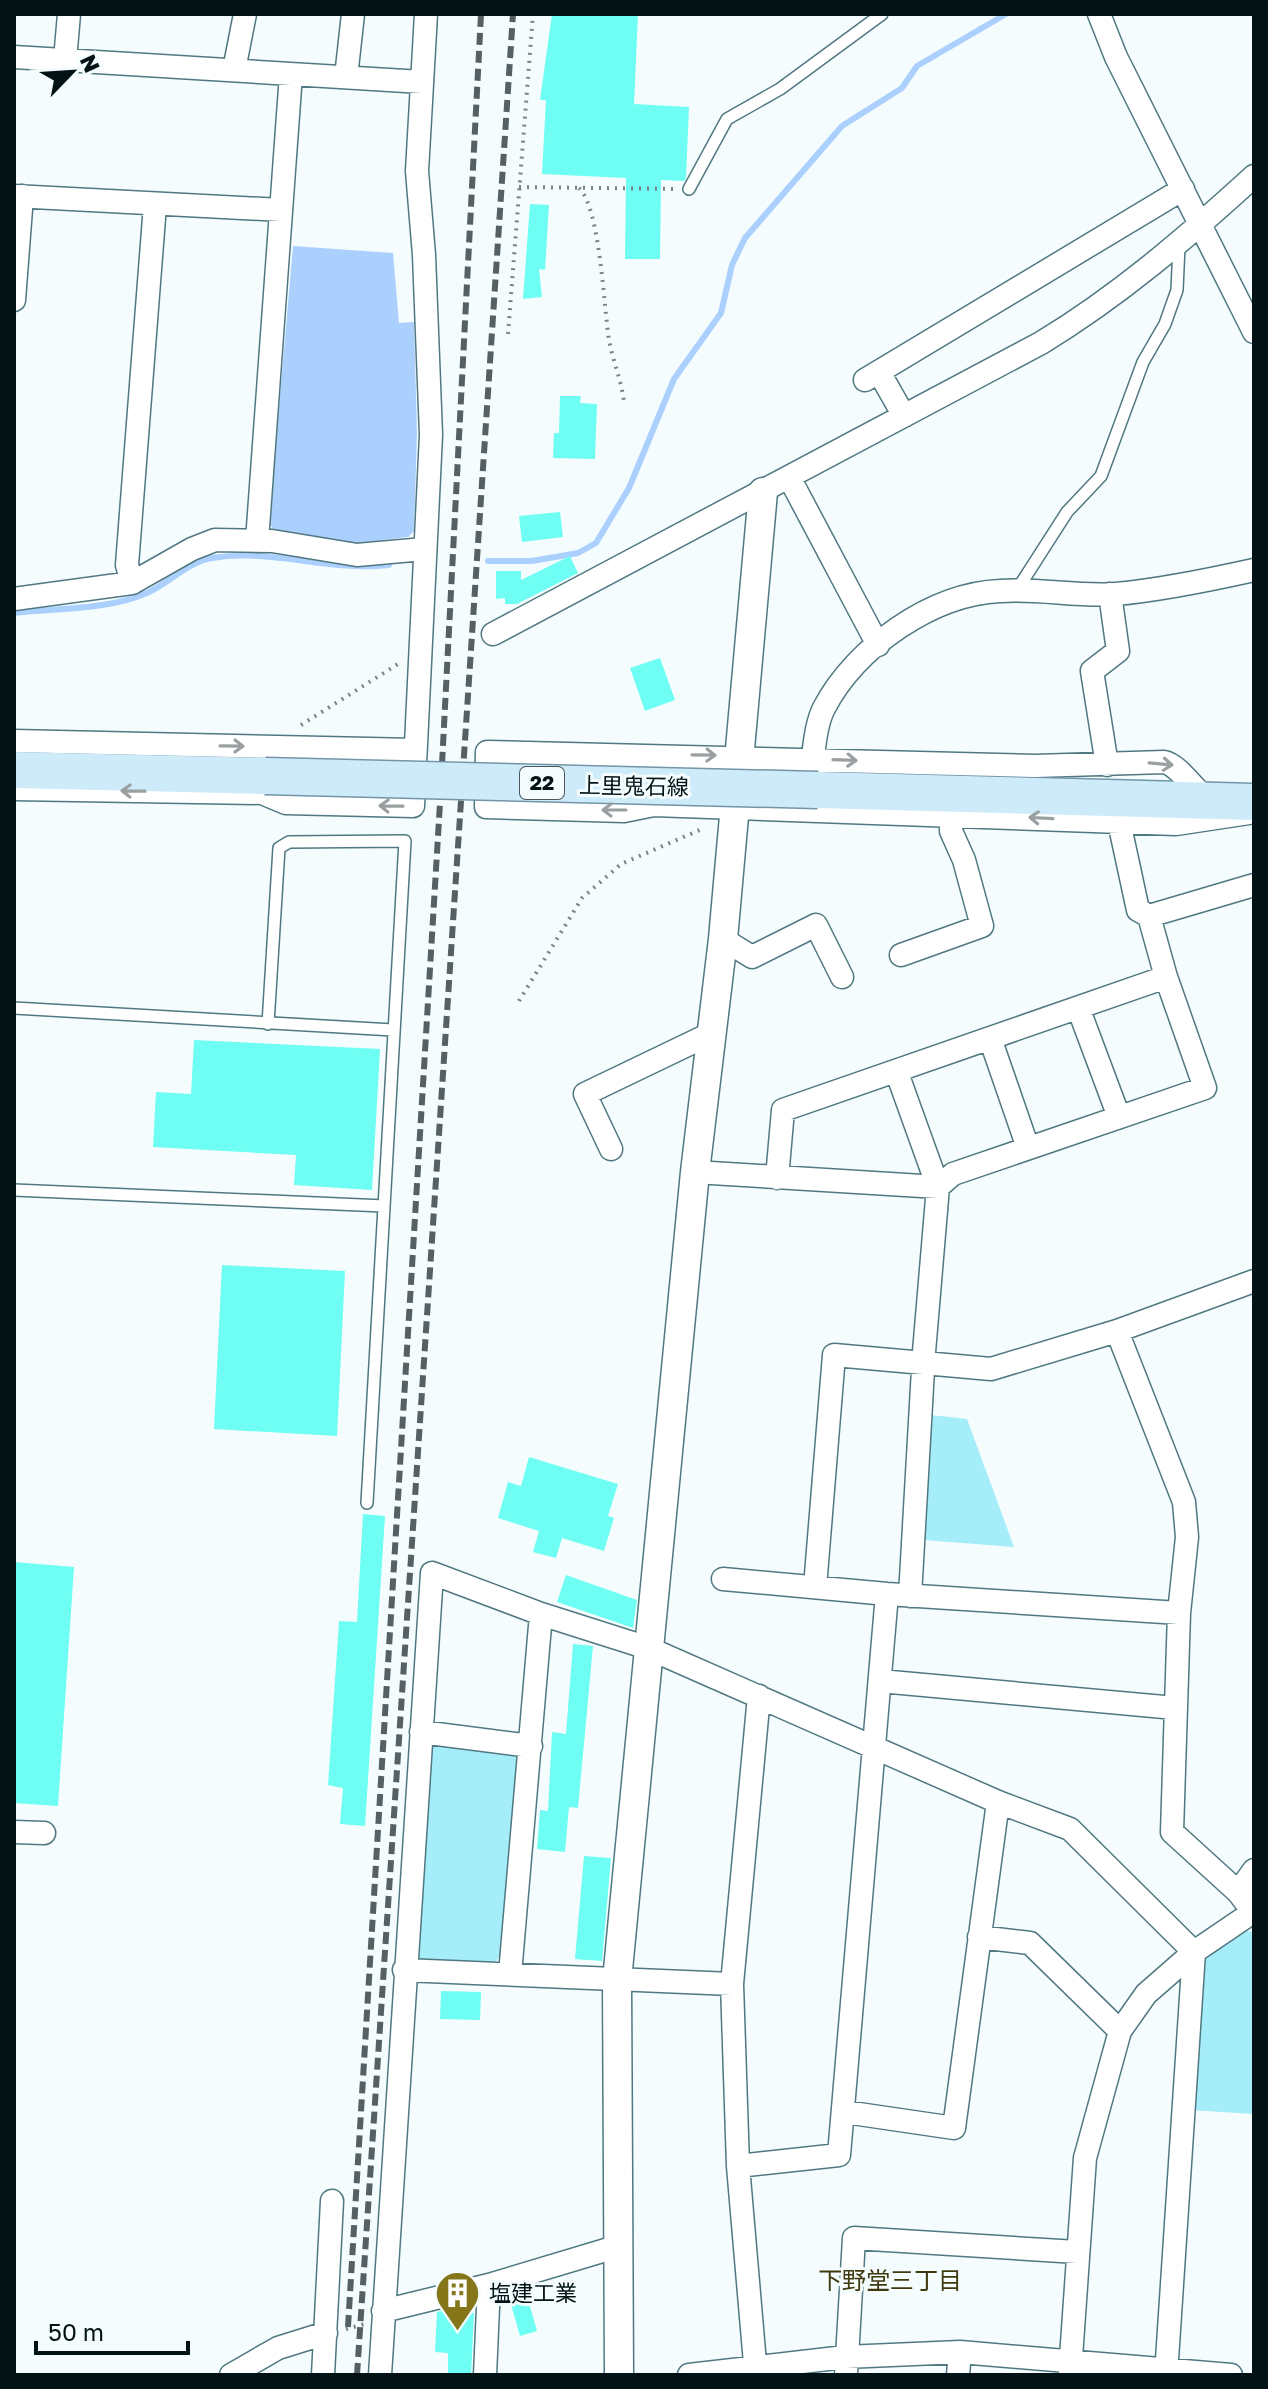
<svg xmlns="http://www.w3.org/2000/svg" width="1268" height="2389" viewBox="0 0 1268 2389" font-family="'Golos Text','Noto Sans JP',sans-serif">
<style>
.green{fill:#a5edf9}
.water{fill:#abd0fe}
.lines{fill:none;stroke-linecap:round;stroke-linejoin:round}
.stream{stroke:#abd0fe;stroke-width:6}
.building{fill:#6efef3}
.service-casing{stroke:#507880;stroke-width:14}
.minor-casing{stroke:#507880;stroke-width:25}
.tertiary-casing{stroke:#507880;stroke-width:31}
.primary-casing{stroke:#7296a7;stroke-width:39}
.path{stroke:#798487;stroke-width:4;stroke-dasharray:2 6;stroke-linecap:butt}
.service{stroke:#fff;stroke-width:11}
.minor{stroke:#fff;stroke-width:22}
.tertiary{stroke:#fff;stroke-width:28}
.primary{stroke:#ceebfa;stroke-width:36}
.rail{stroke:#546063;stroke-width:6;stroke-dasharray:12 6;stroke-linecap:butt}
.primary-bridge-casing{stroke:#7296a7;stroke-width:39;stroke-linecap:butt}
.primary-bridge{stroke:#ceebfa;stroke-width:36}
.oneway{stroke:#9aa0a1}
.labels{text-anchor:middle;stroke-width:6;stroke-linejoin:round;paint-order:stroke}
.shield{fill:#f4fcfe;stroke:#4b585b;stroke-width:2}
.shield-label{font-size:20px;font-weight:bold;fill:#031215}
.street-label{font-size:22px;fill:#031215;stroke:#f4fcfe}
.poi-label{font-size:22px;fill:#031215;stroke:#f4fcfe;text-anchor:start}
.neighbourhood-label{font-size:24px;fill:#3f390f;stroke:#f4fcfe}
</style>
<rect width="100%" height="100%" fill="#f4fcfe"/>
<path class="green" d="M931 1415 967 1419 1014 1547 924 1540Z
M437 1740 516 1750 521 1758 500 1956 492 1966 422 1962 415 1952 426 1750Z
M1247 1931 1254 1932V2114L1189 2110 1201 1966 1206 1958Z"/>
<path class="water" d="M293 246 393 253 399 323 414 322 417 433 414 531 408 537 358 543 274 530 269 523Z"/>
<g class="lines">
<path class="stream" d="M488 561H532L578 553 596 543 629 488 674 379 721 313 732 265 745 238 842 126 902 88 917 66 1006 14
M14 613C57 608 108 610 147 593 169 583 188 562 212 558 272 548 329 572 389 565"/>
</g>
<path class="building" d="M552 14H638L634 104 689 107 686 178 684 181 661 180 660 259H625L626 178 542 174 546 100H540Z
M530 204 549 205 545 270 539 269 542 297 523 299Z
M560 396H581L580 403 597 404 595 459 553 458 554 433H559Z
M560 512 563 537 522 542 519 516Z
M570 556 578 573 517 604H505V598L496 599V571H521V580Z
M660 658 675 700 645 711 630 668Z
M194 1040 380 1049 372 1190 294 1185 296 1155 153 1147 156 1092 191 1094Z
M222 1265 345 1271 337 1436 214 1429Z
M529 1457 618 1484 608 1516 614 1518 604 1551 562 1538 556 1558 533 1552 539 1531 498 1518 508 1482 521 1486Z
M363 1514 385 1516 365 1826 340 1824 343 1788 328 1785 339 1621 357 1622Z
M14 1562 74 1567 58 1806 14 1803Z
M566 1575 637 1600 633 1628 557 1602Z
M573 1644 593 1646 578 1808 569 1807 565 1852 537 1849 540 1810 548 1811 552 1732 566 1734Z
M584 1856 611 1858 602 1961 575 1959Z
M441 1991 481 1992 480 2020 440 2019Z
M525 2289 537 2331 520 2336 508 2294Z
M445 2310 474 2313 471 2375H448V2353L435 2352 437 2312Z"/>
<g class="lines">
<defs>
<path id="service" d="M689 189 727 119 780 89 882 14
M1017 590 1067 512 1101 476 1143 362 1165 324 1177 290 1179 246
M14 1008 393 1030
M268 1024 279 848 289 842 405 841 367 1503
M14 1190 384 1206"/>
<path id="minor" d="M1099 14 1116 57 1254 332
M14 57 422 82
M65 60 69 14
M234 70 245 14
M346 77 353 14
M14 196 281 210
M14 300 22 196
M879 372 904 416
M865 380 1183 189
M789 477 878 645
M257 541 291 74
M132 583 127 565 155 205
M14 599 132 583 192 549 215 540 272 541 357 555 424 549
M493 634 1041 343C1120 295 1186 238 1254 176
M14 741 415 750
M1107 765 1092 671 1118 651 1110 594
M812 773C813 754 815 725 824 708 856 647 932 594 1000 591 1039 588 1077 597 1116 594 1161 590 1209 580 1254 570
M14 789 262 793 286 803 413 806 431 435 424 255 417 171 426 14
M1208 800C1193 789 1179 765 1164 762L1035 766 487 752 486 807 624 811 654 805 1176 824 1249 813
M1119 822 1138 910 1149 916
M723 939 752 957 816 925 842 977
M901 955 982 926 964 860 951 831V814
M1079 1010 1119 1117
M991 1041 1028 1148
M897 1073 938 1187 924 1352 910 1596
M611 1149 585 1094 712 1033
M695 1172 938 1187 953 1174 1205 1088 1166 977 1149 916 1254 885
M777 1178 783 1110 1166 977
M1117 1331 1184 1502 1187 1537 1179 1613 1172 1832 1238 1892 1254 1913
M723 1579 887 1594 1179 1613
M815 1587 834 1355 991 1369 1117 1331 1254 1281
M880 1681 1175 1708
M421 1732 531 1746
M14 1832 44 1833
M1238 1892 1254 1870
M979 1937 1030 1943 1120 2031
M404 1970 732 1984
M510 1974 541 1614
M845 2112 954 2128 998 1802
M738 2166 839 2155 887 1594
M383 2311 489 2285 619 2246
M1070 2372 1085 2158 1120 2031 1146 1994 1194 1952 1253 1912
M231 2375 278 2348 326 2333
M323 2375 332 2201
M380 2375 432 1573 541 1614 648 1648 998 1802 1070 1829 1194 1952 1166 2375
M485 2375 489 2285
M689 2375 845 2357 960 2352 1231 2375
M756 2375 738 2166 732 1984 759 1696
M846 2375 854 2238 1077 2252
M958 2375 960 2352"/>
<path id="tertiary" d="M619 2375 617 1980 695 1172 723 939 763 492"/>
<path id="primary" d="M14 770 265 776
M818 790 1254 802"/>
</defs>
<use href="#service" class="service-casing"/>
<use href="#minor" class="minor-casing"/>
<use href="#tertiary" class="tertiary-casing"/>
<use href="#primary" class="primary-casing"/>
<path class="path" d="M519 187 677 189
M579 188C600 207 604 309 609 340 613 361 621 380 624 401
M508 334 533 14
M301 725 398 664
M519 1001 582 898 621 864 702 829
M346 2329 365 2324"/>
<use href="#service" class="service"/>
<use href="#minor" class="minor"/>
<use href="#tertiary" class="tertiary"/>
<use href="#primary" class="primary"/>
<path class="rail" d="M348 2327 440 803 481 14
M357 2375 513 14"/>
<defs>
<path id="primary-bridge" d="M265 776 818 790"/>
</defs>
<use href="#primary-bridge" class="primary-bridge-casing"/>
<use href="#primary-bridge" class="primary-bridge"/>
</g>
<defs><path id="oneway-shaft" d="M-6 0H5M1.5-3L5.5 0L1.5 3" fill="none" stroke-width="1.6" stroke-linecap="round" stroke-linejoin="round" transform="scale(2)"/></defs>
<g class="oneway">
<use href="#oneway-shaft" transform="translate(232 746) rotate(1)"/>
<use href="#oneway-shaft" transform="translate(704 755) rotate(1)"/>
<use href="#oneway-shaft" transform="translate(845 760) rotate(2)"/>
<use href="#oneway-shaft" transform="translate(1161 764) rotate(5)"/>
<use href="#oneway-shaft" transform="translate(133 791) rotate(-179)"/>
<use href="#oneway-shaft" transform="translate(391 806) rotate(-179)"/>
<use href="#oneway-shaft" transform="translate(614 810) rotate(-180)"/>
<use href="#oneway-shaft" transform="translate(1041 818) rotate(-177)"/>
</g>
<defs>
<symbol id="building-pin" viewBox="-11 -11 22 30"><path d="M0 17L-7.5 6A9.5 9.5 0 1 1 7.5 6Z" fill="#847619" stroke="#f4fcfe"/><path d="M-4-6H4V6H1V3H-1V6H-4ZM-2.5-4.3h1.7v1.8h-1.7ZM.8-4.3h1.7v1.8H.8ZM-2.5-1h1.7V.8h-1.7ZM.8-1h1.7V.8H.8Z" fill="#fff"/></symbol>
</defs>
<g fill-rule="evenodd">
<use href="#building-pin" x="432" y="2268" width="51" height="69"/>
</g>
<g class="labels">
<rect class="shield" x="520" y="767" width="44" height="32" rx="6"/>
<g class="shield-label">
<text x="542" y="790">22</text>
</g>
<g class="street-label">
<text transform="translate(634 786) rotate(1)" y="8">上里鬼石線</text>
</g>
<g class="poi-label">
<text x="489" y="2301">塩建工業</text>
</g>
<g class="neighbourhood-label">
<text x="890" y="2289">下野堂三丁目</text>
</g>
</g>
<rect width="1268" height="2389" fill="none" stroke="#031215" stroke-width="32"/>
<g transform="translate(72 72) rotate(65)" stroke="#f4fcfe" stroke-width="6" paint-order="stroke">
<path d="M0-6L14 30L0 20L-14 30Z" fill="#031215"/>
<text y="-12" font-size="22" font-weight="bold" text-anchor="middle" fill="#031215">N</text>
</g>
<path d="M36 2341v12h152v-12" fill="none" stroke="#031215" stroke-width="4"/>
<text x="48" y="2341" font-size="24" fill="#031215" stroke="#f4fcfe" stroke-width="6" paint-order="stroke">50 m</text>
</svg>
